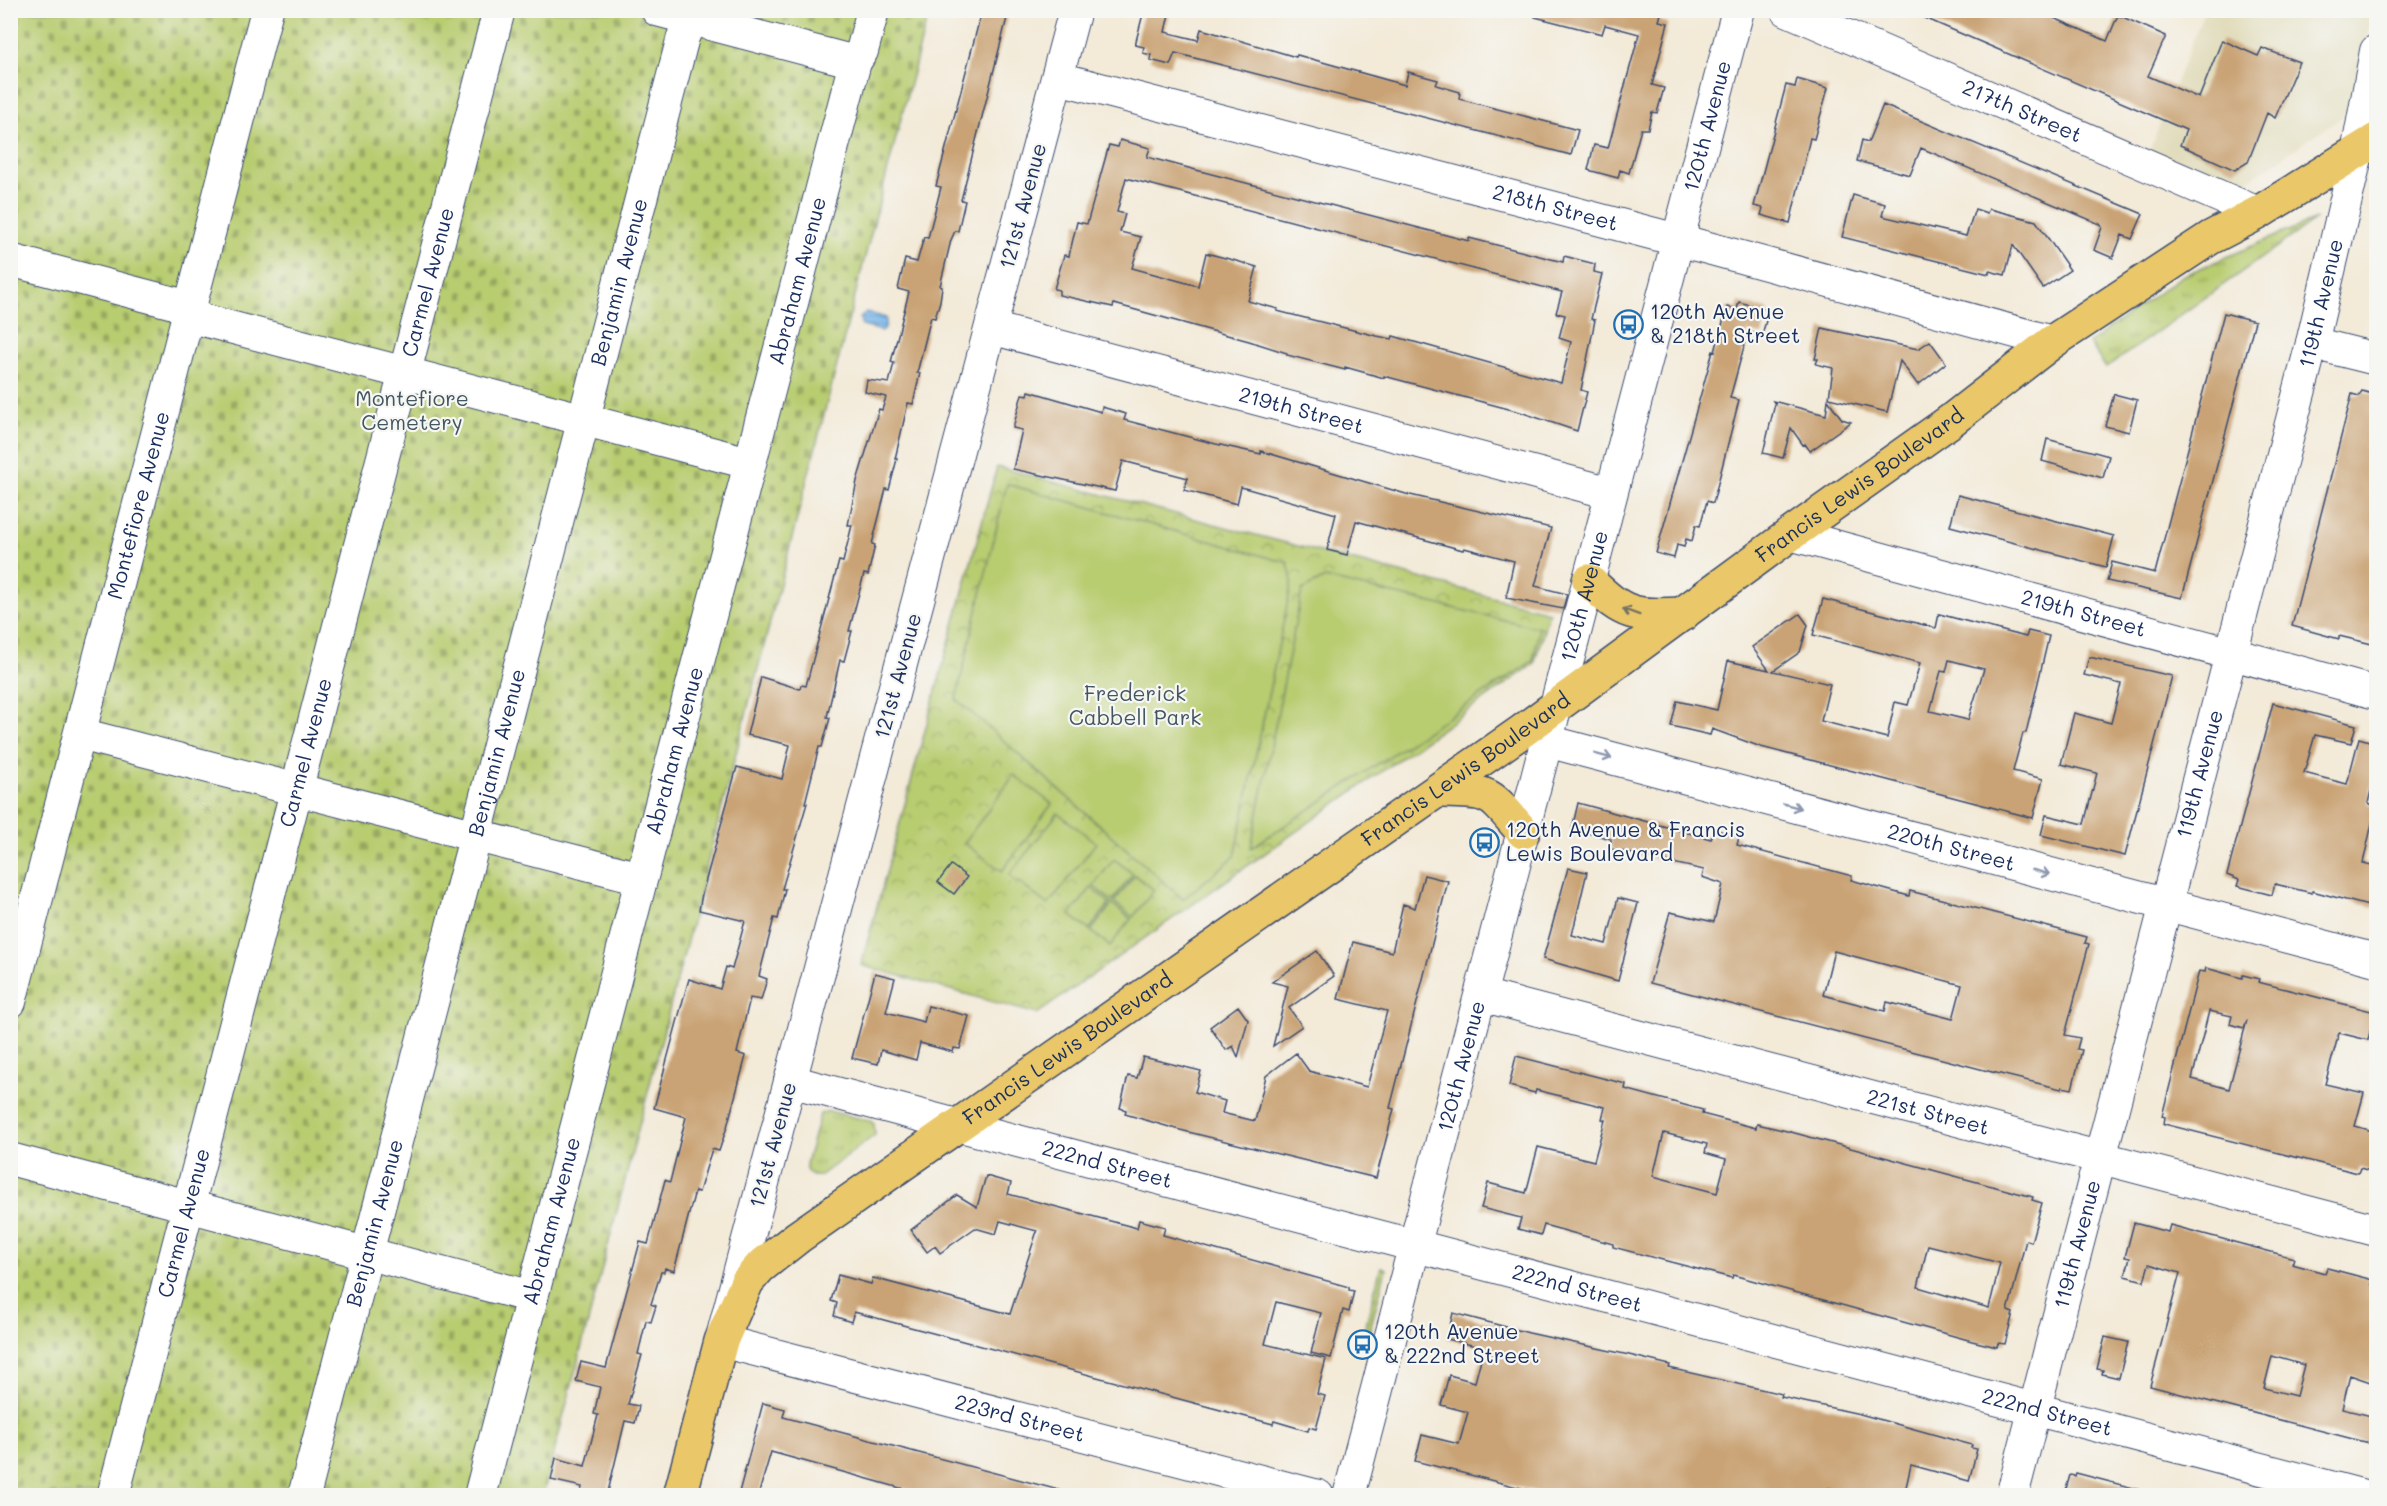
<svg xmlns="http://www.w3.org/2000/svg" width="2387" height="1506" viewBox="0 0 2387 1506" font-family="Mali,sans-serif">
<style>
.built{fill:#e1dcbb}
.grass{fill:url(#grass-tufts);stroke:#6a7e67;stroke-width:1.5}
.cemetery{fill:url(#cemetery-stones);stroke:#6a7e67;stroke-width:1.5}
.park{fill:url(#park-crowns);stroke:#6a7e67;stroke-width:1.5}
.pitch{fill:#b8cc70;stroke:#6a7e67;stroke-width:1.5}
.water{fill:url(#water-rules);stroke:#4974a5;stroke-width:1.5}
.building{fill:#c9a374;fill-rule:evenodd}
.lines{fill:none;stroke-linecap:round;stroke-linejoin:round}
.minor-casing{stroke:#3b4b70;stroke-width:34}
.major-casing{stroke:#3b4b70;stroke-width:36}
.minor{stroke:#fff;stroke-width:32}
.major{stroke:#eac769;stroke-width:33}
.oneway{stroke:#787363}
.oneway2{stroke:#8d97ae}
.labels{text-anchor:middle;stroke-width:4.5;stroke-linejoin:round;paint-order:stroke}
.street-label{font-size:21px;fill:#1b2f5e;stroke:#f6f6f2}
.poi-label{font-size:21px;fill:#1b2f5e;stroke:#f6f6f2;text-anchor:start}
.park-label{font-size:21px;fill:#425662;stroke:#f6f6f2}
</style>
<defs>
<pattern id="grass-tufts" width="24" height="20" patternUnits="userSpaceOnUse" patternTransform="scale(1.5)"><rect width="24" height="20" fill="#b8cc70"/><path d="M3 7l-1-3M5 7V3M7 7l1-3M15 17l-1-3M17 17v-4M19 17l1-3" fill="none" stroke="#95a65f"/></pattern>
<pattern id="cemetery-stones" width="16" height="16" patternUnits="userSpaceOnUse" patternTransform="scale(1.5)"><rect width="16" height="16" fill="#b8cc70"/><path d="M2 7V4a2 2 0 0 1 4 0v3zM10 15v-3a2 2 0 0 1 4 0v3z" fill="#95a65f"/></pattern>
<pattern id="park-crowns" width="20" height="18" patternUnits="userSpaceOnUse" patternTransform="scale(1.5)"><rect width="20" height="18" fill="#b8cc70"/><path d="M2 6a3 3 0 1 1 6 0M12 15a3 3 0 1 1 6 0" fill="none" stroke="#95a65f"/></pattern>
<pattern id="water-rules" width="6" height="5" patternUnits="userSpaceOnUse" patternTransform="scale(1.5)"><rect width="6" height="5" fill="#77b8ec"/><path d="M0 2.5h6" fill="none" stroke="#6196c2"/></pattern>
</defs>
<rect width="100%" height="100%" fill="#f6f6f2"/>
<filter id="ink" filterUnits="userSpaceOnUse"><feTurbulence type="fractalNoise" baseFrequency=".0167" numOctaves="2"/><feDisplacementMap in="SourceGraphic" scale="12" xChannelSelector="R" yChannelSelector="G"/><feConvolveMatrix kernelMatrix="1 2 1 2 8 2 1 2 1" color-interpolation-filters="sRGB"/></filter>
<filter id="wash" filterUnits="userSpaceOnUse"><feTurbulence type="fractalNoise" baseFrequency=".008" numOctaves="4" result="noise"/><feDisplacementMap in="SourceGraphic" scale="24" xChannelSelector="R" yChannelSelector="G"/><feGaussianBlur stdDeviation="1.35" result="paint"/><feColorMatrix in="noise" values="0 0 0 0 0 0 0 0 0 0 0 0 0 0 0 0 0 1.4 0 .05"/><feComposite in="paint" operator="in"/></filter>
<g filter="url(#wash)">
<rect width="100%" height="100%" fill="#f3ead8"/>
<path class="built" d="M2204 11H2374L2350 111 2236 189 2148 154Z"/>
<path class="grass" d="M2316 219 2106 368 2089 343 2182 276Z
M829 1111 870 1121 874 1124 875 1135 820 1176H812L806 1170V1164L820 1114Z
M1381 1267 1386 1269 1364 1352 1359 1350Z"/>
<path class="cemetery" d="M10 11H929L543 1495H11Z"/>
<path class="park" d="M997 467 1549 612 1534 664 1037 1014 861 965Z"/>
<path class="pitch" d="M1007 484 1288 563 1292 581 1235 856 1183 899 956 699Z
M1325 578 1539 628 1533 661 1251 848 1302 590Z
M1014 775 1052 804 1002 871 964 843Z
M1058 813 1096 843 1048 905 1009 875Z
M1114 859 1133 874 1112 901 1093 886Z
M1135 875 1154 890 1133 917 1114 902Z
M1091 888 1110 903 1089 930 1070 915Z
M1112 904 1131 919 1110 946 1091 931Z"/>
<path class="water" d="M866 312 886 318 885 328 882 331 862 326 860 318Z"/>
<g id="blocks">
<path class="building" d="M982 10H1009L961 200 965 201 958 231H955L951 240 940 286 942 287 940 301 935 318 931 317 917 373H920L913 404 908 403 895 459H897L889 490 886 489 872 544 875 545 868 575 864 574 849 631H852L844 661 840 660 827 717 830 718 822 747H819L805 803H807L782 889H785L778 919 774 918 759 976 767 979 761 1000 750 998 737 1053 746 1056 727 1127 719 1151 712 1149 699 1192 695 1191 674 1271 665 1268 664 1272H661L651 1304 656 1306 651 1322 646 1321 638 1354 642 1355 628 1404 639 1406 635 1423 625 1421 607 1496H580L582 1487 551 1480 556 1458 585 1466 598 1415 594 1414 600 1387 576 1381 581 1362 606 1368 640 1242 648 1244 665 1180 670 1182 686 1117 654 1108 683 1000 689 979 720 989 726 967 732 969 745 921 699 910 702 894 737 767 782 779 790 745 747 735 761 677 800 689 801 685 806 686 839 561 843 562 852 525H848L857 481 879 409 882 410 886 397 865 392 867 380 889 383 894 363 891 362 909 292 898 289 905 259 917 262 924 237 928 238 941 187 936 186Z
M1144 10H1170L1165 32 1198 40 1201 29 1296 57 1297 55 1405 85 1408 72 1438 80 1436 85 1460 92 1459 99 1578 130 1571 155 1175 53 1170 65 1150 60 1151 55 1143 53 1144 47 1135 45Z
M1536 10H1648L1661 14 1659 21 1668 23 1652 85 1664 88 1657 113 1652 112 1648 129H1641L1629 173 1620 170 1618 178 1588 170 1594 145 1608 148 1639 34 1605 25 1602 34 1535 17Z
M1906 10H2049L2047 15 2107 41 2118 15 2166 36 2148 76 2199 98 2222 40 2258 56 2262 48 2299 62 2275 118 2267 113 2248 162 2235 170 2180 145 2186 130Z
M1797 79 1828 88 1814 139 1810 138 1790 223 1761 215 1763 208 1754 206 1786 85 1795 87Z
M1883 105 2143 214 2132 239 2122 235 2113 258 2094 250 2102 227 2100 224 1921 148 1910 175 1857 161 1862 140 1868 142Z
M1120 140 1150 148 1147 157 1196 170 1469 241V238L1563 262 1564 256 1595 264 1594 272 1602 274 1591 319 1595 320 1581 390 1587 392 1577 431 1520 412 1384 376V378L1345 367V370L1287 355V353L1249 341 1114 304 1113 307 1059 295V290L1054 289 1064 255 1069 256 1077 222 1087 224 1109 145 1118 147ZM1126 178 1562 292 1556 313 1565 315 1559 338 1571 342 1561 383 1393 336 1392 339 1377 336 1277 311 1278 309 1248 301 1257 267 1233 260 1206 253 1198 286 1132 268 1141 237 1120 232 1125 214 1117 212Z
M1853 195 1885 204 1882 216 1966 236 1975 209 1987 213 1989 209 2036 221 2070 270 2043 288 2013 245 2005 275 1989 271V274L1842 237Z
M1739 302 1769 310 1762 335 1748 332 1730 398 1739 400 1713 503 1707 501 1700 526 1696 525 1692 541 1686 539 1684 547 1677 545 1674 558 1656 553 1713 351 1715 352 1727 307 1737 309Z
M2224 313 2255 321 2182 598 2107 581 2112 562 2155 573Z
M1822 328 1918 349 1930 341 1946 363 1918 385 1900 361 1887 412 1829 398 1833 368 1816 364 1818 359H1815Z
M1029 391 1101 412 1102 407 1126 414 1124 420 1216 444 1261 454V451L1406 494 1551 528 1535 586 1567 594 1563 609 1506 598 1514 561 1464 548 1463 550 1356 521 1347 555 1327 550 1336 514 1241 487 1237 504 1184 490 1188 478 1123 461 1115 491 1013 469 1022 430 1013 428 1022 394 1028 395Z
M2362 391 2376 395V626L2372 644 2339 636V639L2292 626 2352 394 2359 396Z
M2114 394 2137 400 2129 432 2105 426Z
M1828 400 1842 419 1851 422 1810 451 1805 444 1803 445 1791 428 1783 458 1763 453 1775 404 1773 401 1826 415Z
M2047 439 2109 456 2103 478 2042 461Z
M1958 495 2114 536 2106 567 1950 526Z
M1823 599 1936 628 1939 614 2026 637 2028 631 2049 636 2026 733H2023L2013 771 2043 779 2033 818 1761 747 1712 729 1710 735 1671 726 1677 701 1717 710 1728 661 1769 670 1752 647 1800 614 1808 625 1800 652 1773 671 1830 684 1821 721 1887 738 1895 702 1908 705 1920 663 1813 635ZM1949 660 1984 669 1968 720 1930 711 1941 671 1946 672Z
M2089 657 2172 676 2125 856 2041 835 2046 815 2084 824 2097 773 2061 764 2074 713 2111 723 2121 684 2084 675Z
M2273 703 2356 725 2351 743 2315 735 2304 773 2347 784 2359 738 2376 743V770L2368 803 2376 806 2363 863 2376 866V908L2312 891V893L2275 884 2272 895 2237 886 2239 880 2227 875Z
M1578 803 1711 839 1714 829 1739 837 1737 845 1852 876 1851 880 1909 896 1910 891 2087 937 2085 943 2089 944 2065 1035 2080 1038 2077 1049 2082 1050 2072 1089 2062 1087 2061 1089 1988 1071 1650 983 1670 912 1714 922 1723 884 1702 877 1704 870 1611 849V839L1572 829ZM1834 951 1962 985 1953 1019 1887 1002 1885 1011 1823 995Z
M951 865 967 877 954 894 938 882Z
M1568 868 1587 872 1572 935 1606 944 1618 898 1638 903 1618 981 1543 959Z
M1424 875 1448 881 1390 1108 1394 1109 1376 1178 1176 1129 1125 1114 1126 1110 1120 1108 1128 1076 1137 1078 1143 1057 1201 1071 1195 1092 1225 1101 1222 1113 1255 1121 1266 1076 1296 1053 1309 1071 1367 1087 1387 1011 1338 999 1347 964 1353 942 1392 952 1403 904 1415 908Z
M1317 951 1334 976 1289 1008 1302 1026 1273 1046 1288 986 1272 982Z
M2206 968 2242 978 2243 975 2259 979 2258 982 2375 1012 2368 1040 2339 1033 2325 1084 2364 1093 2355 1126 2376 1132V1161L2374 1172 2360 1168 2358 1173 2164 1124 2165 1117 2162 1116 2199 971 2205 972ZM2209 1011 2232 1016 2230 1024 2244 1028 2247 1020 2229 1089 2192 1079Z
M875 973 895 978 886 1012 924 1022 928 1006 969 1016 960 1049 954 1048 953 1052 920 1043 916 1060 881 1050 878 1064 852 1058Z
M1238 1006 1248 1020 1238 1057 1233 1046 1226 1050 1210 1027Z
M1516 1056 1626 1084 1625 1089 1703 1110 1702 1114 1756 1128 1757 1124 1791 1132 2033 1197 2032 1200 2042 1203 2031 1242 2026 1240 2008 1311 2013 1313 2005 1344 1998 1343 1997 1347 1972 1341 1733 1275 1732 1278 1613 1247V1244L1544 1225 1541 1235 1518 1229 1521 1218 1481 1208 1488 1183 1526 1193 1538 1147 1594 1161 1605 1120 1602 1119 1605 1107 1536 1090 1535 1093 1509 1086ZM1664 1133 1707 1144 1705 1153 1726 1159 1717 1193 1653 1176ZM1928 1245 2000 1263 1989 1308 1918 1287Z
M986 1176 1011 1183 1008 1194 1137 1228 1139 1220 1165 1227 1163 1235 1349 1287V1290L1354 1291 1349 1312 1343 1310 1331 1358 1311 1353 1321 1313 1276 1302 1265 1344 1326 1359 1317 1394 1325 1396 1316 1429 1309 1427 1308 1431 1274 1421 1273 1424 854 1312 851 1322 834 1316 837 1303 831 1301 838 1275 871 1284 873 1278 1010 1314 1037 1231 1000 1221 996 1234 975 1228 940 1253 935 1246 927 1252 911 1230 957 1195 977 1207Z
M2134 1223 2168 1232 2170 1225 2294 1258 2292 1264 2325 1273 2327 1268 2373 1280 2372 1285 2376 1286V1384L2350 1375 2342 1409 2376 1417V1445L2150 1386 2180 1273 2149 1264 2144 1281 2125 1276 2130 1258 2125 1257ZM2272 1356 2304 1365 2296 1396 2264 1388Z
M1453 1313 1529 1333 1629 1355 1670 1365 1669 1368 1782 1394 1781 1397 1860 1414 1972 1445 1971 1448 1977 1449 1969 1481 1911 1465 1904 1496H1857L1829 1488 1825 1496H1553L1415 1461 1422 1435 1459 1444 1468 1412 1441 1405 1449 1375 1475 1382 1484 1348 1447 1339Z
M2105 1337 2128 1342 2119 1378 2102 1374 2103 1370 2097 1369Z
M763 1403 785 1409 783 1417 1059 1490 1058 1496H929L771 1452 758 1496H738Z
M2076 1473 2141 1490 2140 1496H2064L2070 1475 2075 1476Z"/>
</g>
</g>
<g filter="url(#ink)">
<use href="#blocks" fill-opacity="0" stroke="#3b4b70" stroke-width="1.5"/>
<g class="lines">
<defs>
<g id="minor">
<path d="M657 10 855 62"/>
<path id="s1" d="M1075 10 721 1341 1318 1496"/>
<path id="s2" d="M1787 10 2258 213"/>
<path id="s3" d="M1058 78 1708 248 2052 342"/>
<path d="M10 260 174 303 203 320 749 463"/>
<path id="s4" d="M991 328 1611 493"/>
<path d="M2312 343 2376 359"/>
<path id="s5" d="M1790 534 2376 693"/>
<path id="s6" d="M1531 729 1547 741 2376 960"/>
<path d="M80 734 641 878"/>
<path id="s7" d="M1481 995 2376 1230"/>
<path id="s8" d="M10 1002 267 10"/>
<path id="s9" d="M790 1081 2364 1496"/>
<path d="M10 1159 532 1297"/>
<path id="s10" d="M113 1496 499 10"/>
<path id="s11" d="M304 1496 683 37 695 10"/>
<path id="s12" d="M480 1496 855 62 862 51 873 10"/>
<path id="s13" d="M1349 1496 1738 10"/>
<path id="s14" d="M2012 1496 2312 343 2357 153 2376 51"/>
</g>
<g id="major">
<path d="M1589 581C1625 616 1634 616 1683 614"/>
<path d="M1439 791C1494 792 1487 791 1523 832"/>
<path id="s15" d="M680 1496 721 1341 747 1282 760 1267 798 1237 1521 732 1784 539 1949 422 2052 342 2210 238 2258 213 2376 140"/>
</g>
</defs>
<use href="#minor" class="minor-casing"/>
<use href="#major" class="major-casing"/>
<use href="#minor" class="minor"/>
<use href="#major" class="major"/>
</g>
<defs><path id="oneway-shaft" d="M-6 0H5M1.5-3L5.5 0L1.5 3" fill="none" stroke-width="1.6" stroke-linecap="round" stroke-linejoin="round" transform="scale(1.5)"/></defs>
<use class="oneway" href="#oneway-shaft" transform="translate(1631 612) rotate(-160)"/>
<g class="oneway2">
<use href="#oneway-shaft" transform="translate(1603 756) rotate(15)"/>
<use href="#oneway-shaft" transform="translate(1792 806) rotate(15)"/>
<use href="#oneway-shaft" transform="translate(2041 872) rotate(15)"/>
</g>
</g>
<defs>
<symbol id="bus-ring" viewBox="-11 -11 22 22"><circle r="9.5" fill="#f6f6f2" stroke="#1f6fb2" stroke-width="1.5"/><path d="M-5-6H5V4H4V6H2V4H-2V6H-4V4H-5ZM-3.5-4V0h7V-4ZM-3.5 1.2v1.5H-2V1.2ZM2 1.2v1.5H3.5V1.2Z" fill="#1f6fb2"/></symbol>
</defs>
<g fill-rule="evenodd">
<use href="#bus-ring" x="1612" y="308" width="33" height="33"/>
<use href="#bus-ring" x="1468" y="826" width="33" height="33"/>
<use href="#bus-ring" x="1346" y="1328" width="33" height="33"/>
</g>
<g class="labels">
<g class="street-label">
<text dy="7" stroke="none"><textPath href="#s2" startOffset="256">217th Street</textPath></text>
<text dy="7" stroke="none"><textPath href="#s13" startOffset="1416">120th Avenue</textPath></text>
<text transform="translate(1023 206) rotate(-75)" y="7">121st Avenue</text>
<text dy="7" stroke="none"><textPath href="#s3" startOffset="514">218th Street</textPath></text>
<text dy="7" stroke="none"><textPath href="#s11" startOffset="1254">Benjamin Avenue</textPath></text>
<text dy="7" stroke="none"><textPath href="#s12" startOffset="1256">Abraham Avenue</textPath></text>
<text dy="7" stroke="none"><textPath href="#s10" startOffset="1254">Carmel Avenue</textPath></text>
<text dy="7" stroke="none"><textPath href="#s14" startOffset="1232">119th Avenue</textPath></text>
<text dy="7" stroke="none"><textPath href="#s4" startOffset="321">219th Street</textPath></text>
<text dy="7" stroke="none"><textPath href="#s15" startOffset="1594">Francis Lewis Boulevard</textPath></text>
<text dy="7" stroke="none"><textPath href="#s8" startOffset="513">Montefiore Avenue</textPath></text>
<text dy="7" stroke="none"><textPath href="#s13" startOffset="930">120th Avenue</textPath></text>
<text dy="7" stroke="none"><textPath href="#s5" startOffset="304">219th Street</textPath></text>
<text transform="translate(898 676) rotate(-75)" y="7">121st Avenue</text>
<text dy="7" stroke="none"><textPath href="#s11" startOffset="768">Benjamin Avenue</textPath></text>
<text dy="7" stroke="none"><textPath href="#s12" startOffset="770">Abraham Avenue</textPath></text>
<text dy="7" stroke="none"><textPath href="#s10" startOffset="768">Carmel Avenue</textPath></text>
<text dy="7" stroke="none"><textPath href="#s15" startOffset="1108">Francis Lewis Boulevard</textPath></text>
<text dy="7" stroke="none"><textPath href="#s14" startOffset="746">119th Avenue</textPath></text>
<text dy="7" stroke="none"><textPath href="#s6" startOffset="438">220th Street</textPath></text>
<text dy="7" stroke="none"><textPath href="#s15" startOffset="622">Francis Lewis Boulevard</textPath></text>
<text dy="7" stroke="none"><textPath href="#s13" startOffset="444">120th Avenue</textPath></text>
<text dy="7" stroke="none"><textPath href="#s7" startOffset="462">221st Street</textPath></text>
<text transform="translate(773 1145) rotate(-75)" y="7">121st Avenue</text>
<text dy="7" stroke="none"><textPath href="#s9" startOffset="328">222nd Street</textPath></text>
<text dy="7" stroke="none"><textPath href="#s12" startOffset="284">Abraham Avenue</textPath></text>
<text dy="7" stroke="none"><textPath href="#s10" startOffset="282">Carmel Avenue</textPath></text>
<text dy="7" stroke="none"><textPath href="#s11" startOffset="282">Benjamin Avenue</textPath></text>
<text dy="7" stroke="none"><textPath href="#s14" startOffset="260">119th Avenue</textPath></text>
<text dy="7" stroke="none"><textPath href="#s9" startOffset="814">222nd Street</textPath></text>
<text dy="7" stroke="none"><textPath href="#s9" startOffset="1300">222nd Street</textPath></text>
<text dy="7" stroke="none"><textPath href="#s1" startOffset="1686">223rd Street</textPath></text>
</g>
<g class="poi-label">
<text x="1650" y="319">120th Avenue<tspan x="1650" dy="24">&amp; 218th Street</tspan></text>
<text x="1506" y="837">120th Avenue &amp; Francis<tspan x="1506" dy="24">Lewis Boulevard</tspan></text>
<text x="1384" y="1339">120th Avenue<tspan x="1384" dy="24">&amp; 222nd Street</tspan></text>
</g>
<g class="park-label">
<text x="412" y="406">Montefiore<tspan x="412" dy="24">Cemetery</tspan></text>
<text x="1135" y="701">Frederick<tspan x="1135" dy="24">Cabbell Park</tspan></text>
</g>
</g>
<rect width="2387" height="1506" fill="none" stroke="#f6f6f2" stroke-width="36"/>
</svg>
